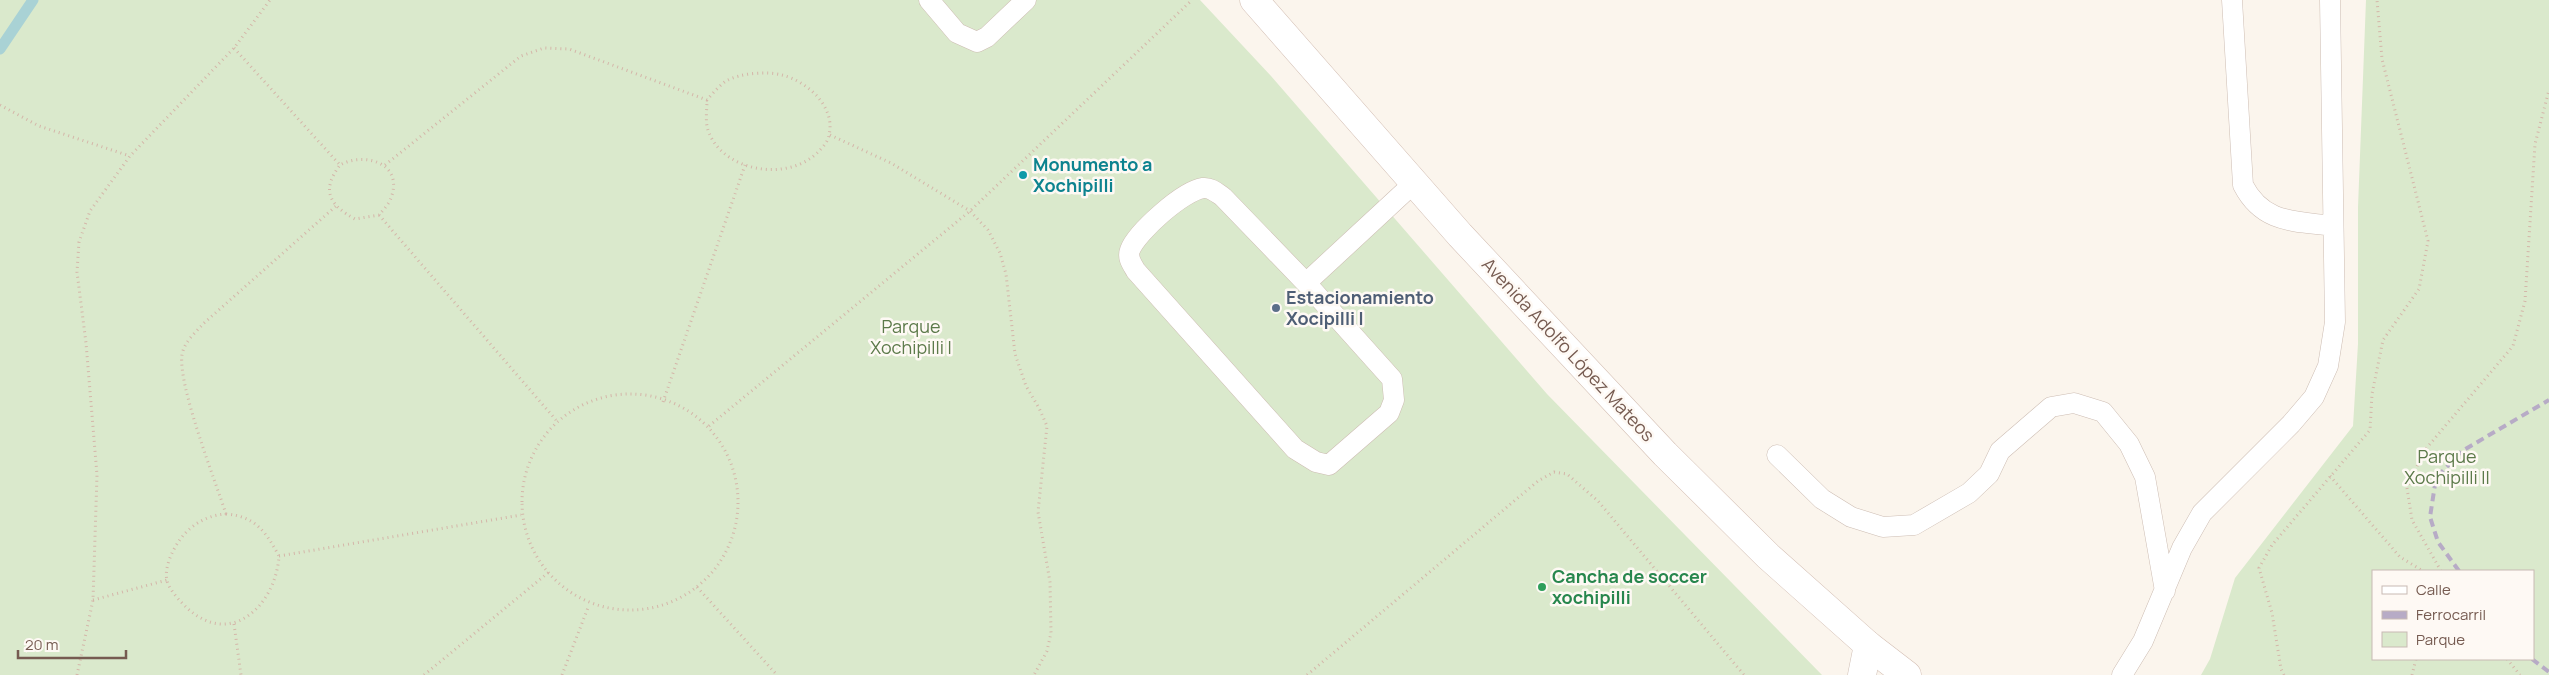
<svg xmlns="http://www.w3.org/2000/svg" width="2549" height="675" viewBox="0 0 2549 675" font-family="Manrope,sans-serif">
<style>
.green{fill:#dae9cc;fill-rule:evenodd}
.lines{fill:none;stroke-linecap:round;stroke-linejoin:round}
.stream{stroke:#a9d2d5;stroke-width:11}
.lane-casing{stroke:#cdbdb3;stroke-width:21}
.street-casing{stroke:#cdbdb3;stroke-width:29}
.secondary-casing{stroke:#d3beb3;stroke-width:29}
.path{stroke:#d4b6a9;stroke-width:3;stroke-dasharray:1 4;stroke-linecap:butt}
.lane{stroke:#fff;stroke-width:20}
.street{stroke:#fff;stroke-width:28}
.secondary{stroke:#fff;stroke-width:28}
.rail{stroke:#b7abc6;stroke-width:4;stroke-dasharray:8 5;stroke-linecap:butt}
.culture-dot{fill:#0f9aa8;stroke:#fef9f4;stroke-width:2}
.service-dot{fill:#5c6f8a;stroke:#fef9f4;stroke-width:2}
.leisure-dot{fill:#2e9e5b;stroke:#fef9f4;stroke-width:2}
.labels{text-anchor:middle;stroke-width:5;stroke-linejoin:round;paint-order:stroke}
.culture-label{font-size:18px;font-weight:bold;fill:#0d838f;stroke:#fef9f4;text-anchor:start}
.service-label{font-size:18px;font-weight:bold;fill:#4e5e75;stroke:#fef9f4;text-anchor:start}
.park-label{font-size:18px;fill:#5c7a4a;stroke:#fef9f4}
.street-label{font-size:18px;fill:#765b51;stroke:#fef9f4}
.leisure-label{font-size:18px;font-weight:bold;fill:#27864d;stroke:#fef9f4;text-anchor:start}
</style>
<rect width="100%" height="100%" fill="#fbf5ed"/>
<path class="green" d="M0 0H1200L1271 76 1547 394 1822 675H0Z
M2366 0H2549V675H2201L2210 659 2235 578 2353 426 2358 344V207ZM2373 571H2533V659H2373Z"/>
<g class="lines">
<path class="stream" d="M0 49 33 0"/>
<defs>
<path id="lane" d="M929 0 957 33 977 42 987 37 1026 0
M2232 0 2243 185C2263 224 2295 221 2333 226
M1306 283 1223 197C1217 193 1211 187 1203 188 1183 191 1137 232 1130 250 1127 258 1132 264 1136 271L1295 449 1316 462 1329 465 1389 413 1394 400 1392 379 1306 283 1414 183
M1777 455 1822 499 1851 517 1883 527 1914 525 1969 493 1989 474 2000 451 2051 407 2074 403 2103 412 2129 444 2145 477 2165 591
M2122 675 2143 641 2182 548 2202 513 2291 424 2314 397 2328 366 2335 322 2330 0"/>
<path id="street" d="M1862 675 1868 645"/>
<path id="secondary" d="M1254 0 1460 235 1665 454 1768 556 1868 645 1907 675"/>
</defs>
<use href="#lane" class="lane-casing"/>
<use href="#street" class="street-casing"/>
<use href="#secondary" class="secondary-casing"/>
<path class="path" d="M234 48 340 165C363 152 402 162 392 195 390 203 384 209 379 215L355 219C329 205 321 190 340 165
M0 105 39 126 130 156
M830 135 891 163 970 211 988 230 1000 253 1006 274 1015 354 1026 386 1039 408 1047 426 1038 512 1050 582 1051 633 1047 651 1034 675
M385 165 521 56 544 48 569 49 707 100C713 93 719 86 726 81 740 73 767 71 782 75 807 81 836 107 829 135 828 142 822 148 817 153 787 182 722 172 708 130 705 121 707 110 707 100
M379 215 556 420
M522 502a108 108 0 1 1 216 0a108 108 0 1 1-216 0Z
M663 402 745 165
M709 426 970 211 1192 0
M2330 476 2400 557 2423 571
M226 514C215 480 178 386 182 355 184 342 195 333 203 324L336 206
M226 514C255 516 266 532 279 556 276 604 232 649 187 608 180 601 170 591 167 581 164 568 172 551 179 541 190 525 207 515 226 514Z
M279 556 521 515
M2441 571 2412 520 2407 488 2424 451 2513 346 2525 301 2535 144 2549 90
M697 587 777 675
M93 600 167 580
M234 624 241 675
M2507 659 2520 675
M77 675 93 600 97 475 86 343 77 272 79 242 90 211 130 156 234 48 270 0
M424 675 549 572
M562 675 589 605
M1307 675 1538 481 1554 472 1567 474 1598 501 1744 675
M2284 675 2281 669 2272 613 2259 568 2272 545 2370 430 2372 394 2383 340 2419 289 2428 241 2382 59 2377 0
M2412 675 2416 659"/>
<use href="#lane" class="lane"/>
<use href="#street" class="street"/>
<use href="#secondary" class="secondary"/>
<path class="rail" d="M2459 571 2438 542 2430 517 2436 478 2462 451 2549 400
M2532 659 2549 672"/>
</g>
<circle class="culture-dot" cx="1023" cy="175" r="5"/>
<circle class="service-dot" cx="1276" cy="308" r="5"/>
<circle class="leisure-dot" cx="1542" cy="587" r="5"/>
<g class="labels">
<g class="culture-label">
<text x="1033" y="171">Monumento a<tspan x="1033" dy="21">Xochipilli</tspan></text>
</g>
<g class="service-label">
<text x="1286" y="304">Estacionamiento<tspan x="1286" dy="21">Xocipilli I</tspan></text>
</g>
<g class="park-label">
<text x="911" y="333">Parque<tspan x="911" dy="21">Xochipilli I</tspan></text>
<text x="2447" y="463">Parque<tspan x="2447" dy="21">Xochipilli II</tspan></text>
</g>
<g class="street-label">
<text transform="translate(1568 350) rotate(47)" y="6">Avenida Adolfo López Mateos</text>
</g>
<g class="leisure-label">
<text x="1552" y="583">Cancha de soccer<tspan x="1552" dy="21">xochipilli</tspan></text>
</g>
</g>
<rect x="2372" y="570" width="162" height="90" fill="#fef9f4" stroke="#c8bab3"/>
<rect x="2382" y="586" width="25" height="8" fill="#ffffff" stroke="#c8bab3"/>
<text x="2416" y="595" font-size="15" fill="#765b51">Calle</text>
<rect x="2382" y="611" width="25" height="8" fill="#b7abc6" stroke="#c8bab3"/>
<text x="2416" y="620" font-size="15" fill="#765b51">Ferrocarril</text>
<rect x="2382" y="632" width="25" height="15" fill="#dae9cc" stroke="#c8bab3"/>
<text x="2416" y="645" font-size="15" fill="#765b51">Parque</text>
<path d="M18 650v8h108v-8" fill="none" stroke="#765b51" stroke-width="2.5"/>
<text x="25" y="650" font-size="15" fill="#765b51" stroke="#fef9f4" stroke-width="4" paint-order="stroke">20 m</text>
</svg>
